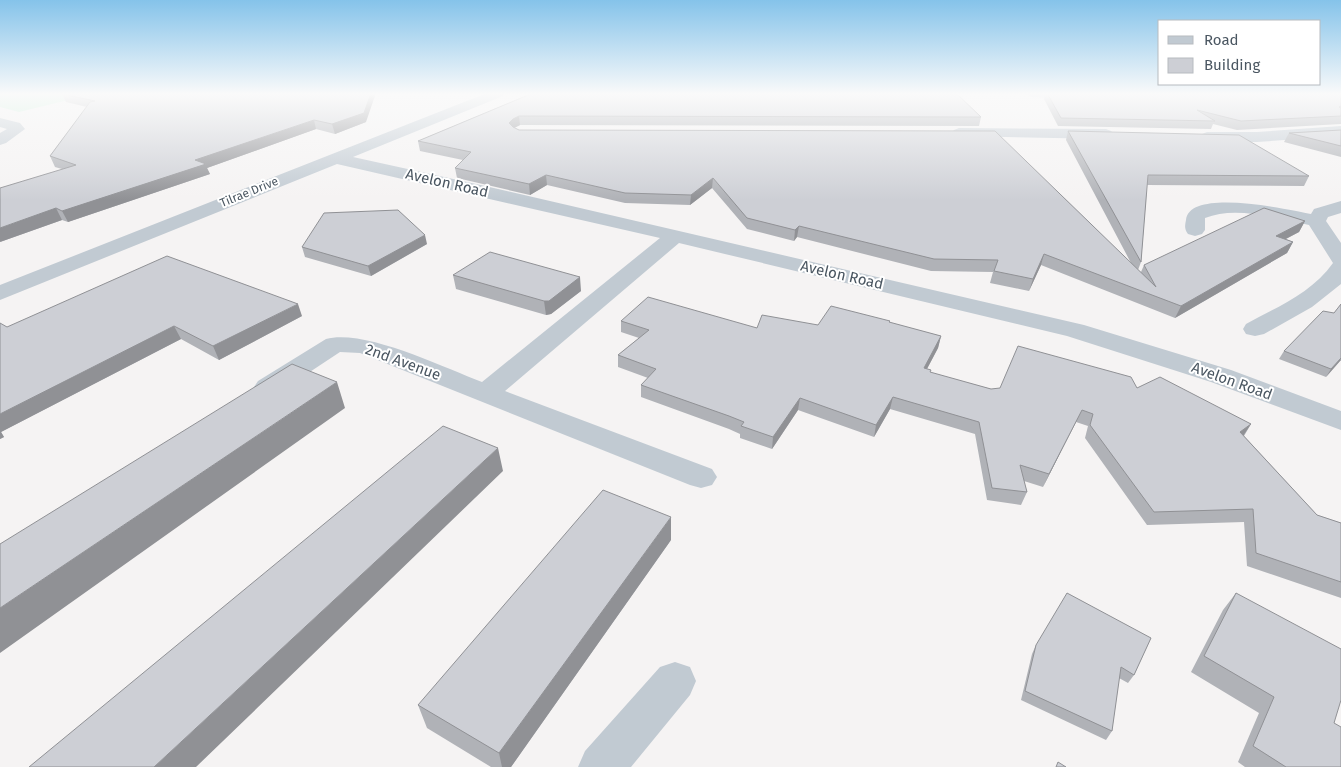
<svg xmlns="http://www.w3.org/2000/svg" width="1341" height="767" viewBox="0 0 1341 767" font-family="'Fira Sans',sans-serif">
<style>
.green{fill:#c3f1d5}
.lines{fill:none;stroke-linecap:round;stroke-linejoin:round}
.minor{fill:#c1cad2;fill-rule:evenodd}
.wall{fill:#b0b2b7}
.shaded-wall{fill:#909195}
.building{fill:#cdcfd5;stroke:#909195}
.labels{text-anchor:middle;stroke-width:4;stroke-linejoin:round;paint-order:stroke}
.far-street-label{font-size:12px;fill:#4a5661;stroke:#fff}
.street-label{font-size:15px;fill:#4a5661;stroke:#fff}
</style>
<rect width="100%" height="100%" fill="#f5f3f3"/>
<path class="green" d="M0 93H97L19 112 0 107Z"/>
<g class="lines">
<path class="minor" d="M487 93H505L503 96 353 157 485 186 1084 325 1231 370 1341 411V430L1211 382 1067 336 679 243 505 391 712 469 717 477 712 485 701 488 690 485 360 353 340 352 278 393 268 395 258 393 254 387 258 381 326 339C365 329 442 367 482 382L660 238 337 164 0 300V285Z
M1024 93H1088L1090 95 1083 99 1031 97Z
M0 118 20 123 25 129 6 143 0 145V133L7 129 0 127Z
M1341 126V136L1257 142H1207L1202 140 1199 137 1202 134 1207 132H1257Z
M959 128 1106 129 1111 131 1114 134 1111 137 1106 139 954 136 951 133 954 130Z
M1341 201V213L1328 217 1326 221 1341 243V284L1312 307 1264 334 1255 336 1246 334 1243 329 1246 324C1277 307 1312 293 1333 263L1309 225C1278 219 1236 205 1205 218V230L1202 234 1195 236 1188 234C1184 229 1185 225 1186 220 1189 187 1291 210 1311 214L1314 209Z
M675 662 690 667 696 681 690 695 631 767H578L585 751 660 667Z"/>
</g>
<path class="wall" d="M533 93 981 117 979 126 520 125 514 128 519 130 1131 263 1066 140 1068 131 1309 176 1304 186 1147 185 1141 262 1138 270 1141 272 1144 265 1305 221 1299 232 1286 239 1293 242 1287 253 1175 318 1041 265 1029 291 990 283 993 272 931 271 797 237 794 241 747 229 712 188 690 205 625 203 547 185 530 195 457 178 455 168 463 160 420 151 418 141Z
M1046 93H1341V124L1237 130 1213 124 1211 129 1058 126 1044 99Z
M62 94 366 122 335 134 316 129 207 168 210 174 68 222 62 220 0 242 62 169 55 167 50 156 87 107 66 102Z
M1341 130V157L1284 142 1289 133Z
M427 244 371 276 305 257 302 247Z
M453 275 581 291 551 314 546 315 456 289Z
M1341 304V361H1340L1326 377 1279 359 1284 351 1334 313Z
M302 316 219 360 181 339 1 432 4 437 0 439 7 327Z
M621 321 757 328 890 323 941 336 938 348 927 369 930 373 991 389 1137 388 1251 424 1244 436 1317 515 1341 523V598L1247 566 1244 522 1147 525 1085 438 1088 426 1076 422 1043 487 1024 481 1027 492 1021 505 987 500 975 434 890 409 874 437 798 410 772 449 740 438V434L729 429 641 397V385L648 378 618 367V355L639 338 621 332Z
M671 540 511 767H491L427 728 418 705Z
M1236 593 1334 723 1341 767H1245L1238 762 1259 713 1191 672 1223 610Z
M1151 638 1134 675 1128 683 1119 678 1112 731 1106 740 1021 700 1032 654 1036 645Z"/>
<path class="shaded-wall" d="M371 93H376L366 122 335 134 332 124Z
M519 116 520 125 514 128 510 132 509 123 513 119Z
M314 120 316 129 207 168 210 174 68 222 62 211 195 160Z
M546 175 547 185 530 195 529 184Z
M713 178 712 188 690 205 691 195Z
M56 208 62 220 0 242V228Z
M1305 221 1299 232 1270 247 1276 236Z
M799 226 797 237 794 241 795 230Z
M425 235 427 244 371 276 368 266Z
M1293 242 1287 253 1175 318 1181 306Z
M1044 254 1041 265 1029 291 1033 279Z
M580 277 581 291 551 314 546 315 544 301Z
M298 304 302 316 219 360 213 346Z
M174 326 181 339 1 432 4 437 0 439V414Z
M941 336 938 348 921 380 924 368Z
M1341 358 1340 361 1326 377 1331 369Z
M337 382 345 408 0 653V608Z
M893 397 890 409 874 437 876 425Z
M800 398 798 410 772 449 773 437Z
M1082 410 1076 422 1043 487 1049 474Z
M1251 424 1243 436 1240 432Z
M498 448 503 471 196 767H154Z
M671 517V540L511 767H502L499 753Z"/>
<path class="building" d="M65 93H371L364 113 332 124 314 120 195 160 206 164 62 211 56 208 0 228V188L76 165 50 156 90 102 95 101 62 94Z
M533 93H956L981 117 519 116 513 119 509 123 513 127 519 130 995 131 1156 287 1144 265 1264 208 1305 221 1276 236 1293 242 1181 306 1044 254 1033 279 994 271 998 260 934 259 799 226 795 230 747 218 713 178 691 195 625 193 546 175 529 184 455 168 471 152 418 141Z
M1047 93H1341V106L1339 107 1341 108V116L1241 121 1197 110 1215 121 1061 118Z
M1341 130V146L1289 133Z
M1068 131 1239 135 1309 176 1148 175 1141 262Z
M398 210 425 235 368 266 302 247 324 213Z
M490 252 580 277 549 301H544L453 275Z
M167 256 298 304 213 346 174 326 0 414V323L7 327Z
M648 297 757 328 762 315 818 325 831 306 890 321 889 322 941 336 924 368 931 370 930 372 991 389 1000 388 1018 346 1131 377 1137 388 1160 377 1251 424 1240 432 1317 515 1341 523V582L1256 553 1253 509 1154 512 1090 425 1093 414 1082 410 1049 474 1020 465 1027 492 992 488 979 422 893 397 876 425 800 398 773 437 741 426 744 422 729 416 641 385 656 369 618 355 649 330 621 321Z
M1341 304V358L1331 369 1284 351 1323 311 1334 313Z
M292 364 337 382 0 608V544Z
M443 426 498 448 154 767H29Z
M603 490 671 517 499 753 418 705Z
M1067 593 1151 638 1134 675 1121 667 1112 731 1025 691 1036 645Z
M1236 593 1341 649V700L1334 723 1341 727V767H1286L1253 746 1274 697 1204 656Z
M1058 762 1066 767H1056Z"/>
<linearGradient id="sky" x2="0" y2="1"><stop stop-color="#85c3ea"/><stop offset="0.47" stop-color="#fafafa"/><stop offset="1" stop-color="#fafafa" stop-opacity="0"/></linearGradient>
<rect width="1341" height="200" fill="url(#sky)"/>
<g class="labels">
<g class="far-street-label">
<text transform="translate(249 192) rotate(-22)" y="4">Tilrae Drive</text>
</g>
<g class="street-label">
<text transform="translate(447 183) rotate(13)" y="5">Avelon Road</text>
<text transform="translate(842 275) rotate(13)" y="5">Avelon Road</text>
<text transform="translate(403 362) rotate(20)" y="5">2nd Avenue</text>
<text transform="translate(1232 381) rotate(20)" y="5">Avelon Road</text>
</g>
</g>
<rect x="1158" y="20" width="162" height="65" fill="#ffffff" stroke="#b7bbc0"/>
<rect x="1168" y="36" width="25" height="8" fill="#c1cad2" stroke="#b7bbc0"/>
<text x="1204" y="45" font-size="15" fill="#4a5661">Road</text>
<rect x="1168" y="58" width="25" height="15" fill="#cdcfd5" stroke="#b7bbc0"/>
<text x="1204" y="70" font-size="15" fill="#4a5661">Building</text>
</svg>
